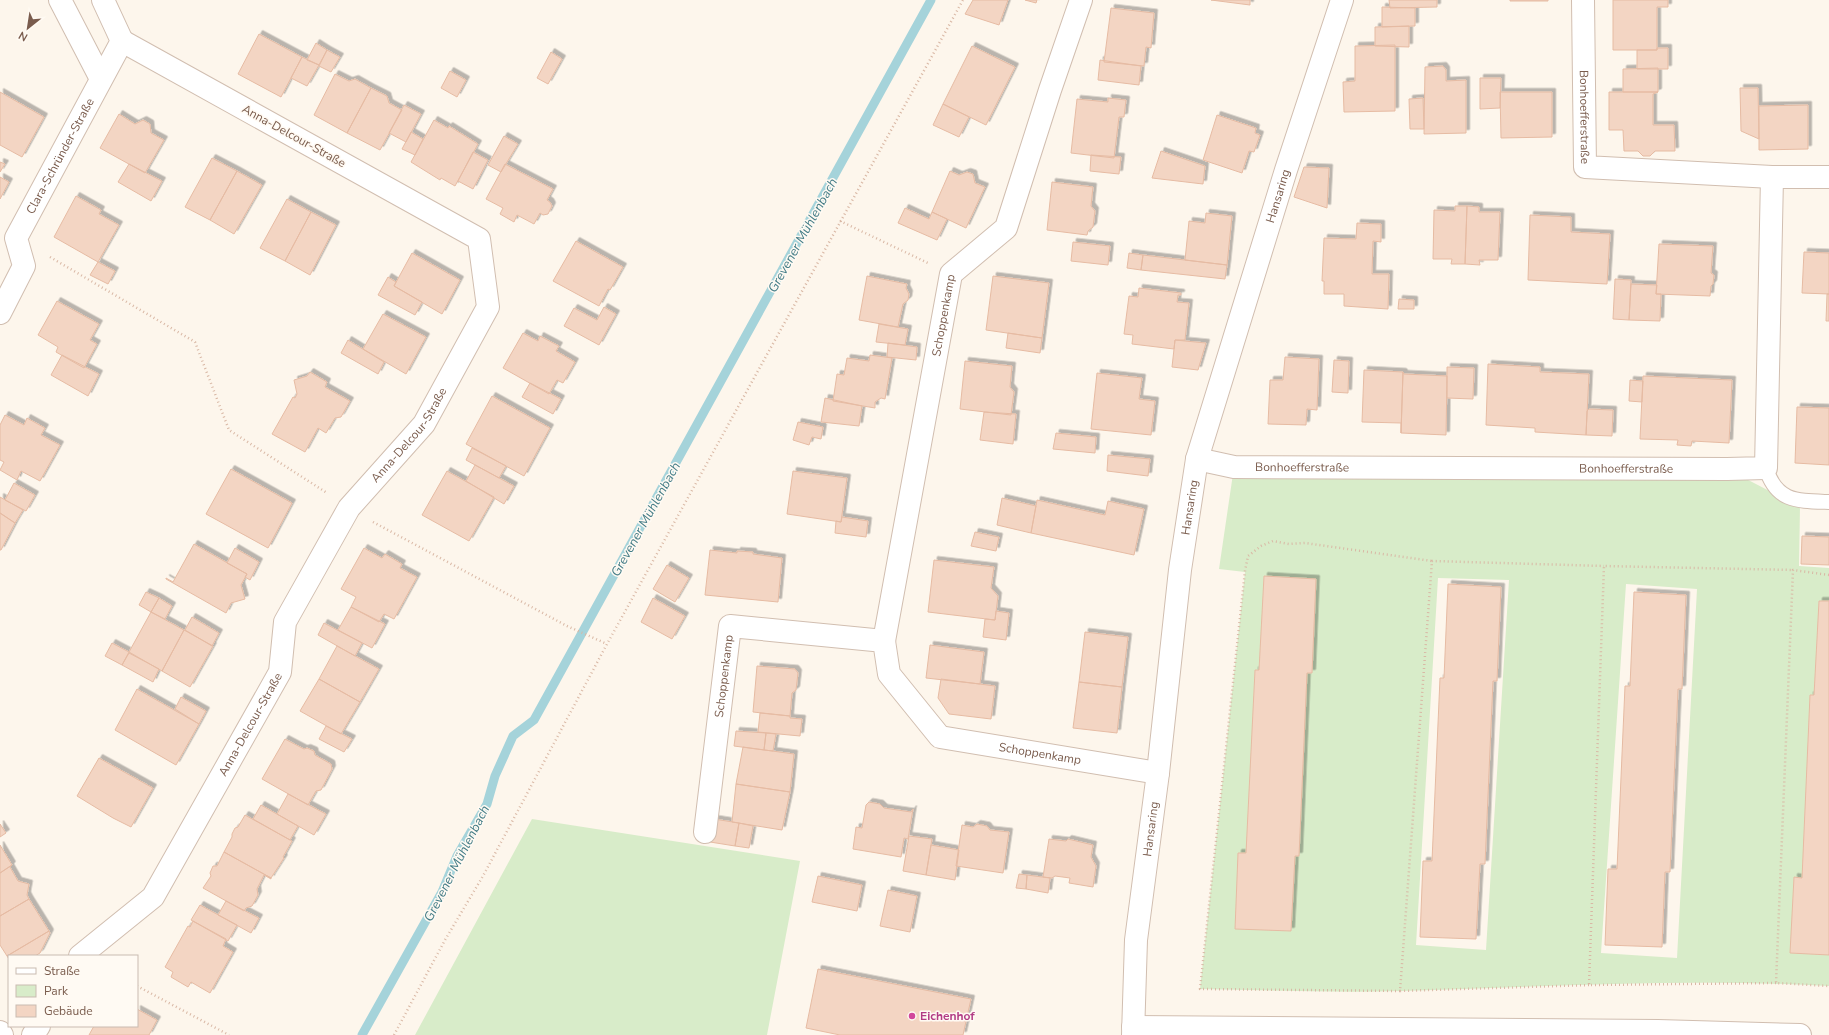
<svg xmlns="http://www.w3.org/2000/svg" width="1829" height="1035" viewBox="0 0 1829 1035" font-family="'Nunito Sans',sans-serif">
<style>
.green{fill:#d8ecc9;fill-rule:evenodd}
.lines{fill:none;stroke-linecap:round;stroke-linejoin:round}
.stream{stroke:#a5d3da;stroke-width:9}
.building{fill:#f3d5c3;stroke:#e6bba3;filter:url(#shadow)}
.service-casing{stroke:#d1beb0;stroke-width:16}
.minor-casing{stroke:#d1beb0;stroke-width:24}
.path{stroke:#d9b8a5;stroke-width:2.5;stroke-dasharray:1 3;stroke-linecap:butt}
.service{stroke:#fff;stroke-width:14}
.minor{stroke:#fff;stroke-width:22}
.hotel-dot{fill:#d1479c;stroke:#fffaf3;stroke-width:1.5}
.labels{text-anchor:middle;stroke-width:3;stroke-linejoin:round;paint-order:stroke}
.street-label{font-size:12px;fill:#7a5c4d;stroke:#fffaf3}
.hotel-label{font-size:12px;font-weight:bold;fill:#b23c85;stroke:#fffaf3;text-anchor:start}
.water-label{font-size:13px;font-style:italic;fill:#437c86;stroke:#fffaf3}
</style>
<defs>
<filter id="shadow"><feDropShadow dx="3.5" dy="-3.5" stdDeviation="0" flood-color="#0004"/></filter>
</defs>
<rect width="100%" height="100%" fill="#fdf6ec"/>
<path class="green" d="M1234 467 1727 469 1800 507 1799 566 1829 568V986C1687 978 1544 987 1402 991 1335 993 1267 990 1200 989L1245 572 1219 569ZM1438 578 1509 580 1486 950 1416 945ZM1626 584 1697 589 1677 958 1601 953Z
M532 819 800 861 767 1035H415Z"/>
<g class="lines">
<path class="stream" d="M362 1035 442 892 457 856 487 804 495 776 513 736 534 720 931 0"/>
</g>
<path class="building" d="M973 0H1008L999 25 965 14Z
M1025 0H1037L1036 3Z
M1211 0H1250V5Z
M1389 0H1437V7L1390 8Z
M1510 0H1548V1H1510Z
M1613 0H1668V7H1657V50H1613Z
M1382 7 1415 8V26L1382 27Z
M1111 8 1154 13 1151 48 1146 47 1144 66 1104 62Z
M1409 26V47L1375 46V27Z
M259 34 302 57 281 97 238 74Z
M316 43 327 50 319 65 307 60Z
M1395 45V111L1344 112 1343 82 1355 81V46Z
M972 46 1015 67 986 125 943 104Z
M1657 48H1668V69H1637V50H1657Z
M327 50 340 57 331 72 319 66Z
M551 52 562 59 548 84 537 78Z
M302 57 319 65 307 86 291 78Z
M1100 60 1141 66 1139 85 1098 80Z
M1443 66 1446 70V81L1466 80V133L1424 134 1425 67Z
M1658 68V92H1623V69Z
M450 71 466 80 457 97 441 88Z
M335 74 349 81 355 79 371 88 347 133 314 115Z
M1480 78H1501L1500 108 1480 109Z
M371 88 387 96 389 103 402 110 380 150 347 133Z
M1740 88H1758L1759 139 1741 131Z
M0 92 44 117 22 157 0 145Z
M1500 92H1552V137L1501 138Z
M1609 92H1658L1653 94V125H1674L1675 151H1655L1650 156H1643L1638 151H1624L1623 130H1609Z
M1108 98 1126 100 1124 117H1119L1114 158 1071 153 1077 99 1108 102Z
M1423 98 1424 129H1410L1409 99Z
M943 104 969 117 959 137 933 125Z
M404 105 421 114 406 142 389 133Z
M1808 105V149L1759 150V106Z
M119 114 135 124 143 120 150 124 151 133 164 140 145 173 100 148Z
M1217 115 1256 128 1255 133 1260 135 1254 152 1249 151 1242 173 1203 160Z
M434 120 448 128 449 126 478 144 455 186 441 178 440 180 411 162Z
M411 132 423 139 415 155 402 149Z
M504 136 518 144 501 172 488 165Z
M1161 151 1205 166 1203 184 1152 178Z
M473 152 488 160 473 189 458 181Z
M1091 155 1121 157 1119 174 1090 171Z
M212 158 237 171 210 220 185 207Z
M0 162 5 164 0 172Z
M129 164 162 181 151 201 118 182Z
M505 164 553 189 547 200 550 202 552 206 548 214 543 215 540 213 534 224 517 215 514 222 500 214 503 208 486 199Z
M1304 167 1329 168 1327 208 1294 197Z
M237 171 262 185 234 234 210 220Z
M950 171 959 175 967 172 973 174 975 183 985 187 966 228 932 212Z
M0 177 9 182 0 199Z
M1052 182 1093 187 1091 206 1095 211 1093 227 1088 231 1087 235 1047 230Z
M76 196 101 210 99 214 119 225 98 262 54 237Z
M287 199 311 212 285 261 260 248Z
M1455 206H1467L1465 264H1451L1452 259H1433L1434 210 1455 211Z
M1467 206 1479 207V212H1500L1498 260H1479L1480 265 1465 264Z
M905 208 929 219 932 212 947 219 937 240 898 223Z
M311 212 336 225 310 275 285 261Z
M1206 213 1232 216 1227 265 1185 260 1189 221 1205 223Z
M1530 215 1571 217V232L1610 234 1607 284 1528 280Z
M1357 223 1381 224V242L1373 241 1372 274H1389L1388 309 1344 306V294H1324V281H1322L1324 238 1356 239Z
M576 241 623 267 610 290 608 289 599 306 553 281Z
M1073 242 1110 246 1108 265 1071 261Z
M1659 244 1713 246 1711 273 1714 275 1713 284 1711 286 1710 296 1656 294Z
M1804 252 1829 253V294L1802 293Z
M412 253 460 280 442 314 394 286Z
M1129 253 1143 255 1141 270 1127 268Z
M1143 255 1227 265 1225 279 1141 270Z
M98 262 115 271 108 284 90 275Z
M867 276 907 284 906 288 909 294 908 300 903 304 898 327 859 320Z
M993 276 1049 283 1042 338 986 330Z
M388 277 396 282 394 286 422 302 415 315 378 295Z
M1615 279 1631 280 1629 320 1613 319Z
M1631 284 1657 285 1656 294H1661L1660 321 1629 320Z
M1139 288 1181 293V295H1178L1177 302 1189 303 1185 340H1175L1174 349 1132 344 1133 335 1124 334 1129 296 1138 297Z
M1827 294H1829V321H1826Z
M1399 299 1414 300V309H1398Z
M57 301 99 324 90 340 97 344 84 368 56 352 58 347 38 335Z
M604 307 616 314 599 345 564 326 574 308 597 320Z
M383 314 426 337 406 374 363 349Z
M879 324 908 329 905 345 876 342Z
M523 333 538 341 540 336 559 346 556 351 575 362 563 383 557 380 549 394 503 368Z
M1008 333 1042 338 1040 353 1006 348Z
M348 340 384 362 378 374 341 353Z
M1175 340 1206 343 1198 370 1172 367Z
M888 343 917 347 916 360 887 357Z
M62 355 99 374 88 396 51 375Z
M870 355 892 358 885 399 881 398 875 402V408L833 401 837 374 844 375 847 358 869 361Z
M1285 357 1319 359 1317 410 1307 409 1306 425 1268 424 1270 380H1283Z
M1334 360 1349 361 1348 393 1332 392Z
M965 361 1012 366 1010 387 1014 392 1011 415 960 409Z
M1488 364 1540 367V372L1589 374 1586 435 1535 432V428L1486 425Z
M1447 367 1474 368 1473 399 1447 398Z
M1364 370 1403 372 1401 433V423L1362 422Z
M310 372 327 382 325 387 350 401 341 417 335 418 326 433 318 428 305 452 272 434 293 397 295 398 297 394 294 380 307 376Z
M1403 372 1404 374 1447 376 1446 435 1401 433Z
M1097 373 1142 378 1139 399 1155 401 1151 435 1091 429Z
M1643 376 1732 380 1729 443 1692 441 1691 446 1677 445 1678 440 1640 439Z
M1630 380 1643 381 1642 402 1629 401Z
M530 383 561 399 553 414 522 397Z
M492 396 550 428 524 476 466 444Z
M825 398 862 406 859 426 821 422Z
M1797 407 1829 408V465L1795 463Z
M1589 409 1613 410 1612 436 1586 435 1587 411Z
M984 412 1016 414 1013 444 980 440Z
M5 415 24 425 27 418 45 428 41 435 60 445 40 481 21 471 17 480 0 470 4 462 0 460V425Z
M798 422 823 427 821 439 812 437 809 445 793 440Z
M1056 433 1096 437 1095 453 1053 449Z
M472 448 506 466 499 478 466 460Z
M1108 455 1150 459 1148 476 1107 471Z
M475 465 514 486 504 504 466 481Z
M231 469 292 503 268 548 206 514Z
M447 471 494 497 469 541 422 515Z
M793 471 847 478 841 522 787 514Z
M14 483 35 495 26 511 5 500Z
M0 497 23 510 15 523 0 513Z
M1002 498 1036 506 1031 533 997 525Z
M1037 500 1105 515 1108 501 1144 509 1134 555 1031 533Z
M0 513 15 523 1 550H0Z
M842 517 868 521 866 537 835 533 836 521 841 522Z
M975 532 999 537 996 551 971 546Z
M1802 536 1829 537V565L1801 564Z
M194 544 247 574 241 585 245 599 231 603 226 613 166 579V578L173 582Z
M235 548 259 562 250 580 245 577 247 574 227 563Z
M364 548 382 558 385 554 402 564 400 568 417 577 394 619 384 614 379 622 351 607 356 597 341 589Z
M710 550 737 553V551L753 552V554L782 558 778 602 705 595Z
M934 560 994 567 991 588 998 596 995 620 928 612Z
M667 565 689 578 675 602 653 589Z
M1264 576 1316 579 1312 673H1307L1299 856H1295L1291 931 1235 929 1238 853H1246L1255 670H1259Z
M1448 584 1501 587 1497 681H1493L1485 864H1480L1476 939 1420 937 1423 861H1432L1440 678H1444Z
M146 592 159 598 151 612 139 605Z
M1634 592 1686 595 1682 689H1678L1670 872H1665L1662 947 1605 945 1608 869H1617L1625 686H1630Z
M159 598 172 606 165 619 151 612Z
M653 598 685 616 672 639 641 622Z
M1819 601H1829V955L1790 953 1794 877 1802 878 1810 695H1814Z
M351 607 385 624 372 648 338 630Z
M996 611 1009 613 1006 640 983 637 985 619 995 620Z
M151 612 184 630 162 671 129 652Z
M192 617 219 633 212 646 185 630Z
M324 623 362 643 355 656 318 635Z
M184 630 213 646 190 687 162 671Z
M1085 632 1128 637 1122 687 1079 682Z
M112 643 129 652 122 665 105 656Z
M930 645 984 652 980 684 926 678Z
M337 646 379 669 360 702 319 679Z
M129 653 159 669 153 682 122 665Z
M757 666 795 669 798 673 796 690 792 693 790 716 753 712Z
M319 679 360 702 341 734 300 711Z
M941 679 995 686 991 719 949 714 938 698Z
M1079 682 1122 687 1117 733 1073 728Z
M137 689 199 724 176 765 115 730Z
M181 697 206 711 199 724 175 709Z
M760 713 790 716V718L802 719 800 736 758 732Z
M326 726 352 739 344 752 319 739Z
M736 731 766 733 764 750 734 746Z
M766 733 776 734 773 751 764 750Z
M285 739 304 749 307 748 314 751 315 755 331 764 332 769 321 790 316 791 308 805 262 779Z
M743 747 794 754 790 792 736 784Z
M99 758 153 788 131 827 113 818 77 796Z
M736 784 790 792 782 830 732 822Z
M288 794 326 814 314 835 277 814Z
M869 802 880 804 884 808 911 812 913 809 908 839 904 838 901 857 853 849 856 827 862 828 866 805Z
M261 805 298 826 290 840 253 819Z
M245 815 292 841 283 857 284 858 271 878 224 852 232 837V834L235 828 238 827Z
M714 819 739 823 735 846 710 842Z
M739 823 753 826 749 848 735 846Z
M0 824 6 833 0 837Z
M977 824 987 826 990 830 1009 832 1003 873 956 866 962 825 973 827Z
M909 836 932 839 926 875 903 871Z
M1049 839 1066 841 1068 839 1093 845 1091 857 1096 866 1093 887 1069 883 1070 878 1055 876 1052 878 1043 877Z
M0 845 12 865 0 873Z
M931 845 959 850 955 880 926 875Z
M224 852 271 878V879L264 875 257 889 258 895 252 906 246 908 244 911 203 888 211 876 210 873 213 866H217Z
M12 865 10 867 18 881 29 884 27 895 29 899 0 916V873Z
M1019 874 1027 875 1026 889 1016 888Z
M1027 875 1050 878 1048 893 1026 889Z
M818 876 862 885 857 911 812 902Z
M888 890 917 896 910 932 880 926Z
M29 899 49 931 7 956 0 945V916Z
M226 901 259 918 251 933 218 915Z
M200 905 237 925 228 941 191 920Z
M193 921 226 939 223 946 233 952 210 993 191 982 188 987 171 977 173 972 165 967 188 926 190 927Z
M49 931 50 933 40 953 35 956H9V959L7 956Z
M818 969 971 999 963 1035H840L806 1028Z
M137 1009 157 1020 149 1035H89L94 1026H137Z"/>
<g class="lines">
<defs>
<path id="service" d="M1766 468C1776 502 1797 501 1829 502"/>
<g id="minor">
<path d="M60 0 101 79"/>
<path id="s1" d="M1583 0 1585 167 1772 177"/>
<path id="s2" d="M0 313 24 266 16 238 122 41 103 0"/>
<path id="s3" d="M1197 459 1234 467 1727 469 1766 468 1772 177H1829"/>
<path id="s4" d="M884 641 951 274 1006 228 1050 90 1081 0"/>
<path id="s5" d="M705 832 730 626 884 641 889 674 940 737 1158 773"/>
<path id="s6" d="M80 956 153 897 280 672 285 622 349 508 424 424 488 307 479 239 122 41"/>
<path d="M1133 1027 1658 1031 1800 1035"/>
<path d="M0 1032 2 1035"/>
<path d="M33 1035 39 1026"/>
<path id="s7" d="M1133 1035 1136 940 1158 773 1180 570 1197 459 1286 170 1342 0"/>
</g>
</defs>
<use href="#service" class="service-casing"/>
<use href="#minor" class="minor-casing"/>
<path class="path" d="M840 221 928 263
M50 257 195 342 229 430 327 493
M373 522 567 626 607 644
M1829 575 1793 570 1776 983 1829 986
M1776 983 1589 985 1604 566 1793 570
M1589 985 1400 991 1432 561 1604 566
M137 986 229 1035
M1400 991 1200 989 1245 571 1248 556 1261 546 1273 541 1289 544 1305 543 1432 561
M394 1035 445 940 483 876 607 644 963 0"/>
<use href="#service" class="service"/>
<use href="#minor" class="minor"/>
</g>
<circle class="hotel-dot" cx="912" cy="1016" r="4"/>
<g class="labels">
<g class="street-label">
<text dy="4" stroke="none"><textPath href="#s1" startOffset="117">Bonhoefferstraße</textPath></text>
<text transform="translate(294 136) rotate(29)" y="4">Anna-Delcour-Straße</text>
<text dy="4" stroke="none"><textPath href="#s2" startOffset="175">Clara-Schründer-Straße</textPath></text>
<text dy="4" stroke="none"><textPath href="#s7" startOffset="855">Hansaring</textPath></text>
<text dy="4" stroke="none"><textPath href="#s4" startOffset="331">Schoppenkamp</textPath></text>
<text dy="4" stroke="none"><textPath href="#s6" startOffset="628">Anna-Delcour-Straße</textPath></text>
<text dy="4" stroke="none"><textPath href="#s3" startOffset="106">Bonhoefferstraße</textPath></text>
<text dy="4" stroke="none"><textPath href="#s3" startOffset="430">Bonhoefferstraße</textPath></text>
<text dy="4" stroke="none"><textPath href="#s7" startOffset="531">Hansaring</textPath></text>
<text dy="4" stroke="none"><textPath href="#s5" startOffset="157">Schoppenkamp</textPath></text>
<text dy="4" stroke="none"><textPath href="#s6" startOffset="292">Anna-Delcour-Straße</textPath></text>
<text dy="4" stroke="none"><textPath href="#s5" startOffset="578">Schoppenkamp</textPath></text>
<text dy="4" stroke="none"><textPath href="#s7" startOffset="207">Hansaring</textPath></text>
</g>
<g class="hotel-label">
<text x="920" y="1020">Eichenhof</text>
</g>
<g class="water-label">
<text transform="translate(802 235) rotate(-61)" y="5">Grevener Mühlenbach</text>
<text transform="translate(645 519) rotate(-61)" y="5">Grevener Mühlenbach</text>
<text transform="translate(456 863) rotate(-63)" y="5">Grevener Mühlenbach</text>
</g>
</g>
<rect x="8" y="955" width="130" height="72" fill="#fffaf3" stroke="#cabbb1"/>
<rect x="16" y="968" width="20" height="6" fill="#ffffff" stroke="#cabbb1"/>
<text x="44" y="975" font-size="12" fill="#7a5c4d">Straße</text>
<rect x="16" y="985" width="20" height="12" fill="#d8ecc9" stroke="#cabbb1"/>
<text x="44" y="995" font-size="12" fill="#7a5c4d">Park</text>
<rect x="16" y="1005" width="20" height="12" fill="#f3d5c3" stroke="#cabbb1"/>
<text x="44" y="1015" font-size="12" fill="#7a5c4d">Gebäude</text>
<g transform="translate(28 28) rotate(210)" stroke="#fffaf3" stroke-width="3" paint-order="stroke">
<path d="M0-3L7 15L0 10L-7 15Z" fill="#7a5c4d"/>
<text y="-6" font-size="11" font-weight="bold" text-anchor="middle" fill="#7a5c4d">N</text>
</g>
</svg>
